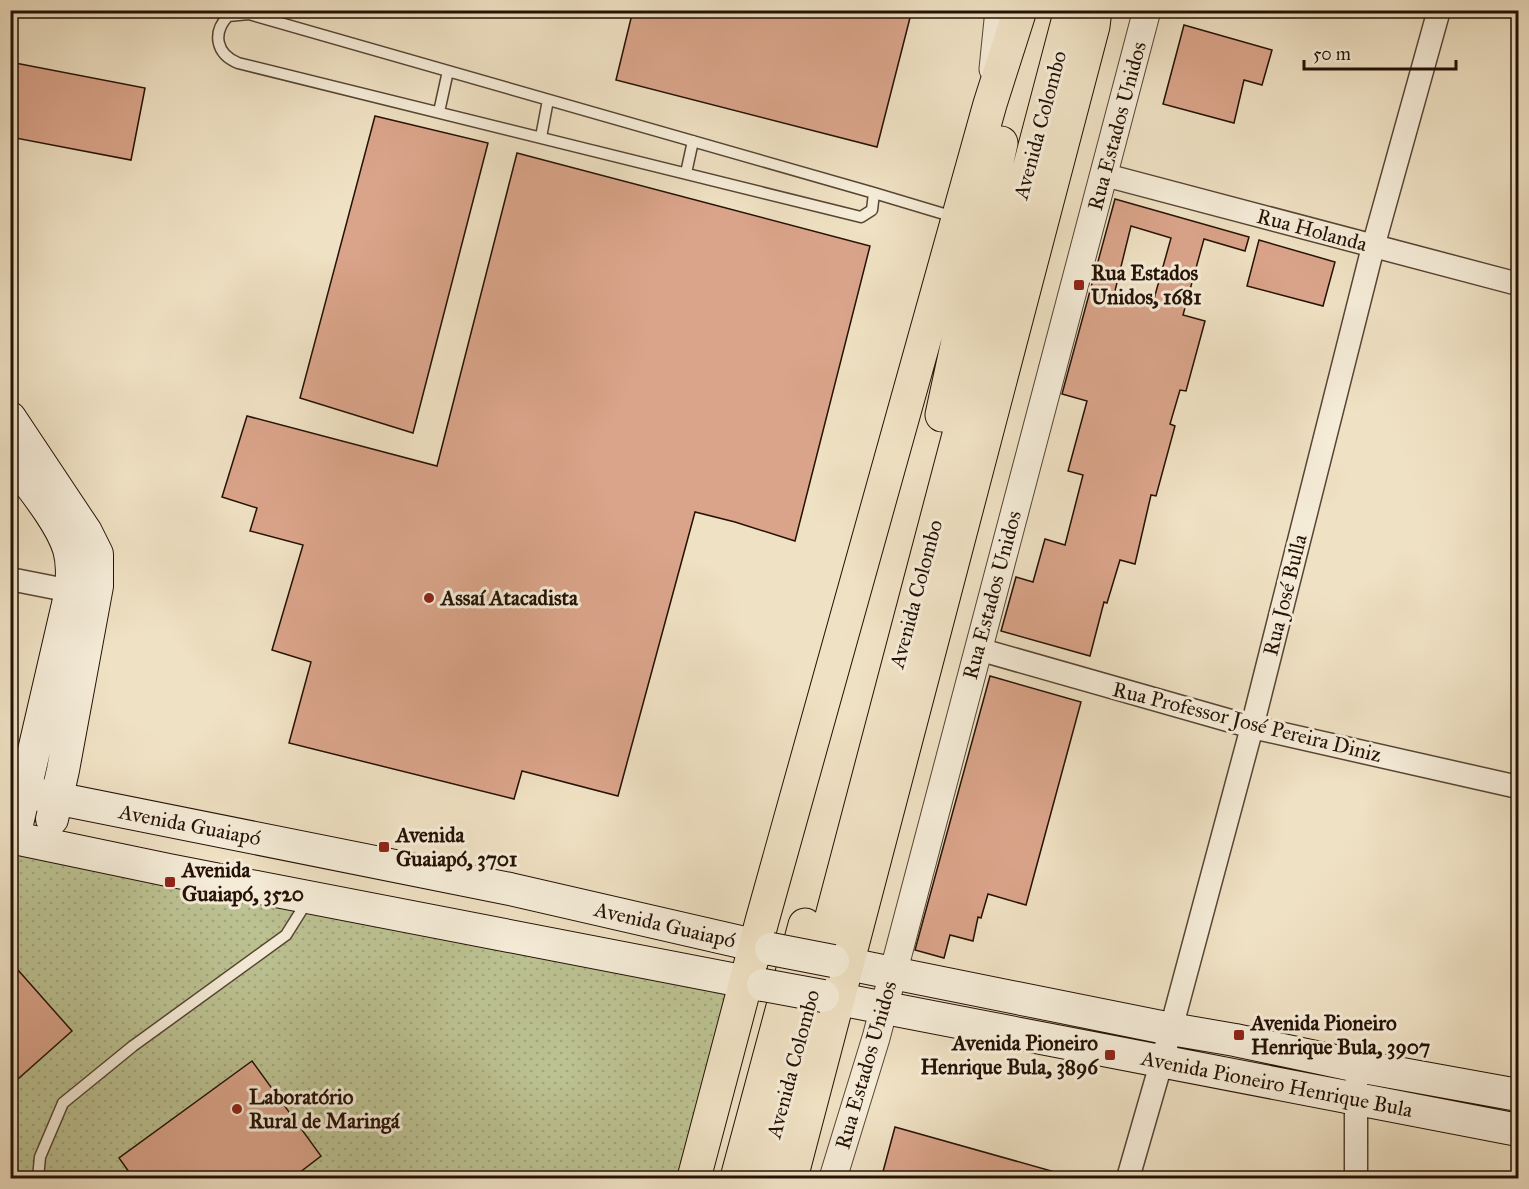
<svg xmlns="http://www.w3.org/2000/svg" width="1529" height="1189" viewBox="0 0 1529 1189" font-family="'IM FELL Great Primer',serif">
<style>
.park{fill:url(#park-dots);stroke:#706a4c;stroke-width:1.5}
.building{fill:#daa48a;stroke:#241105;stroke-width:1.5;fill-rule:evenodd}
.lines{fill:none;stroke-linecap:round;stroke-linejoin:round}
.service-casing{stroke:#574534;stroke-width:13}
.minor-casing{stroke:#574534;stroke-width:25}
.tertiary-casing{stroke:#574534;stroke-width:29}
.secondary-casing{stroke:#241105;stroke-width:34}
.primary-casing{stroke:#241105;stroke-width:35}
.service{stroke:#f5ecd8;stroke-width:10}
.minor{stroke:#f5ecd8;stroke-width:22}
.tertiary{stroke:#f5ecd8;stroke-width:27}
.secondary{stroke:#f5ecd8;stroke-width:32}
.primary{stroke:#efe1c3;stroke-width:33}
.secondary-bridge-casing{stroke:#241105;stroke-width:34;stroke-linecap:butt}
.secondary-bridge{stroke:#f5ecd8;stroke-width:32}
.poi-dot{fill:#8f2418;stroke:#f5ecd8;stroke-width:2}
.labels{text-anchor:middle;stroke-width:6;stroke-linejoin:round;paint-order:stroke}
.street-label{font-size:21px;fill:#241105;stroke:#f5ecd8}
.poi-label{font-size:21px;font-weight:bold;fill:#241105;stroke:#f5ecd8;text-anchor:start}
</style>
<defs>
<pattern id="park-dots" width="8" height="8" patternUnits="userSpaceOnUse" patternTransform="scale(1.5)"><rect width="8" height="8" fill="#bcc292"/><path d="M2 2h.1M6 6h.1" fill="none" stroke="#a1a67c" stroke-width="1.8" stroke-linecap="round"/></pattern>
</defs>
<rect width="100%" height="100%" fill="#efe1c3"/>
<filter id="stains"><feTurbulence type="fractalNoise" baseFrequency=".00333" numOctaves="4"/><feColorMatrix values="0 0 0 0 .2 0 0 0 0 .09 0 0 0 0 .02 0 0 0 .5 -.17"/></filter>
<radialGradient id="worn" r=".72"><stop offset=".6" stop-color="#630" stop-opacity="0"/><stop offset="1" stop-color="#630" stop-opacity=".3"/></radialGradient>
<path class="park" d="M10 837 746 983 695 1178H11Z"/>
<path class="building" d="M633 10H912L877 147 616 80Z
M1184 25 1272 50 1262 85 1244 80 1234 123 1163 104Z
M10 62 145 88 131 160 10 137Z
M375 116 488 143 413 433 300 398Z
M517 153 870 246 795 541 735 522 695 512 618 796 522 771 514 799 289 743 311 662 272 650 303 545 250 531 257 508 222 497 247 416 437 466Z
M1115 199 1249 237 1245 251 1204 239 1183 315 1205 321 1186 391 1180 390 1170 424 1175 426 1156 496 1151 495 1135 564 1120 560 1107 603 1104 602 1090 656 1001 631 1016 577 1033 582 1045 539 1065 545 1083 475 1068 471 1087 401 1062 394ZM1131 226 1171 238 1152 306 1114 295Z
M1259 240 1335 262 1323 306 1247 286Z
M990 676 1081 702 1026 905 988 894 981 918 978 917 973 941 950 935 944 958 915 950Z
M10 961 72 1031 10 1086Z
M252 1061 321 1156 291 1179H134L119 1158Z
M895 1127 1062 1174 1061 1179H881Z"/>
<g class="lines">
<defs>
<path id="service" d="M439 112 448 71
M541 137 548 100
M686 173 693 141
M874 193 872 210 861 217 238 63C216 54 212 33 228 16L249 14 874 193 954 217
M38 1178 40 1157 63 1103 133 1046 286 935 308 900"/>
<path id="minor" d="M1105 175 1518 284
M10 579 71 591
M978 649 1252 727 1518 787
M1128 1178 1171 1029 1252 727 1373 247 1439 10
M1356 1178V1085"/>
<path id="tertiary" d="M993 69 999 10
M833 1178 876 1038 1147 10"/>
<path id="secondary" d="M10 418 86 532 97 554V586L63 770 52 819
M10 458C29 484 60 520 69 549 73 563 72 577 71 591L14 837
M10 789 510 889 771 949
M10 837 168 870 763 985
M833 961 1171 1029 1235 1040 1358 1066 1518 1095
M823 996 1518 1130"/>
<path id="primary" d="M942 415 1001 143
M694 1178 762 921 990 104 1020 10
M737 1178 805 925
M763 1178 1071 10
M791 1178 1093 26 1095 10"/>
</defs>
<use href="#service" class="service-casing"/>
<use href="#minor" class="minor-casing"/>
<use href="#tertiary" class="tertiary-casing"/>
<use href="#secondary" class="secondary-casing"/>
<use href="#primary" class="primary-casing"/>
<use href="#service" class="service"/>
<use href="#minor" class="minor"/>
<use href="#tertiary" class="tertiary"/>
<use href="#secondary" class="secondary"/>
<use href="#primary" class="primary"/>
<defs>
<path id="secondary-bridge" d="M771 949 833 961
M763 985 823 996"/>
</defs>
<use href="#secondary-bridge" class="secondary-bridge-casing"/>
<use href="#secondary-bridge" class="secondary-bridge"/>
</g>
<g class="poi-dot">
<rect x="1073" y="279" width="12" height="12" rx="3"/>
<circle cx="429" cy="598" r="6"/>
<rect x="378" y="841" width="12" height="12" rx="3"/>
<rect x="164" y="876" width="12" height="12" rx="3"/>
<rect x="1233" y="1029" width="12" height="12" rx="3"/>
<rect x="1104" y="1049" width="12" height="12" rx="3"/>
<circle cx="237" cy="1109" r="6"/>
</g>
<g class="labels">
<g class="street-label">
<text transform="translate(1040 125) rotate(-75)" y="7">Avenida Colombo</text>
<text transform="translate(1117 126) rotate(-75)" y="7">Rua Estados Unidos</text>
<text transform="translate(1312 230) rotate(15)" y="7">Rua Holanda</text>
<text transform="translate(916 594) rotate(-75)" y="7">Avenida Colombo</text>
<text transform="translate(992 595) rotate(-75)" y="7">Rua Estados Unidos</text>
<text transform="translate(1285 595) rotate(-76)" y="7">Rua José Bulla</text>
<text transform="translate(1247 722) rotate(14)" y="7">Rua Professor José Pereira Diniz</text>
<text transform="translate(190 825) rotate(11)" y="7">Avenida Guaiapó</text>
<text transform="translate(665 925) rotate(13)" y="7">Avenida Guaiapó</text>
<text transform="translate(793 1064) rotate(-75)" y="7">Avenida Colombo</text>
<text transform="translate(866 1065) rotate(-74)" y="7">Rua Estados Unidos</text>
<text transform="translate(1277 1084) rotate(11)" y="7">Avenida Pioneiro Henrique Bula</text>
</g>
<g class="poi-label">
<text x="1091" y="280">Rua Estados<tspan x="1091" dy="24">Unidos, 1681</tspan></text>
<text x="441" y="605">Assaí Atacadista</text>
<text x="396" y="842">Avenida<tspan x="396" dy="24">Guaiapó, 3701</tspan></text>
<text x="182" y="877">Avenida<tspan x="182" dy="24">Guaiapó, 3520</tspan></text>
<text x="1251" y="1030">Avenida Pioneiro<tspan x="1251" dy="24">Henrique Bula, 3907</tspan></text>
<text x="1098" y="1050" text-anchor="end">Avenida Pioneiro<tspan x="1098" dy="24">Henrique Bula, 3896</tspan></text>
<text x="249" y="1104">Laboratório<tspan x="249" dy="24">Rural de Maringá</tspan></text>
</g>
</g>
<rect width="1529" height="1189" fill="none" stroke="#efe1c3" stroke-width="36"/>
<rect x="12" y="12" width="1505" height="1165" fill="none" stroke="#241105" stroke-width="3"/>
<rect x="18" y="18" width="1493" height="1153" fill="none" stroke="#241105" stroke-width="1.5"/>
<path d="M1304 60v9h152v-9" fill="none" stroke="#241105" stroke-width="3"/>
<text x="1313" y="60" font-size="18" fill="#241105" stroke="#f5ecd8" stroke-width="4.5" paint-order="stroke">50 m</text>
<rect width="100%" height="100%" filter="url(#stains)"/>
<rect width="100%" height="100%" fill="url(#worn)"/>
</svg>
